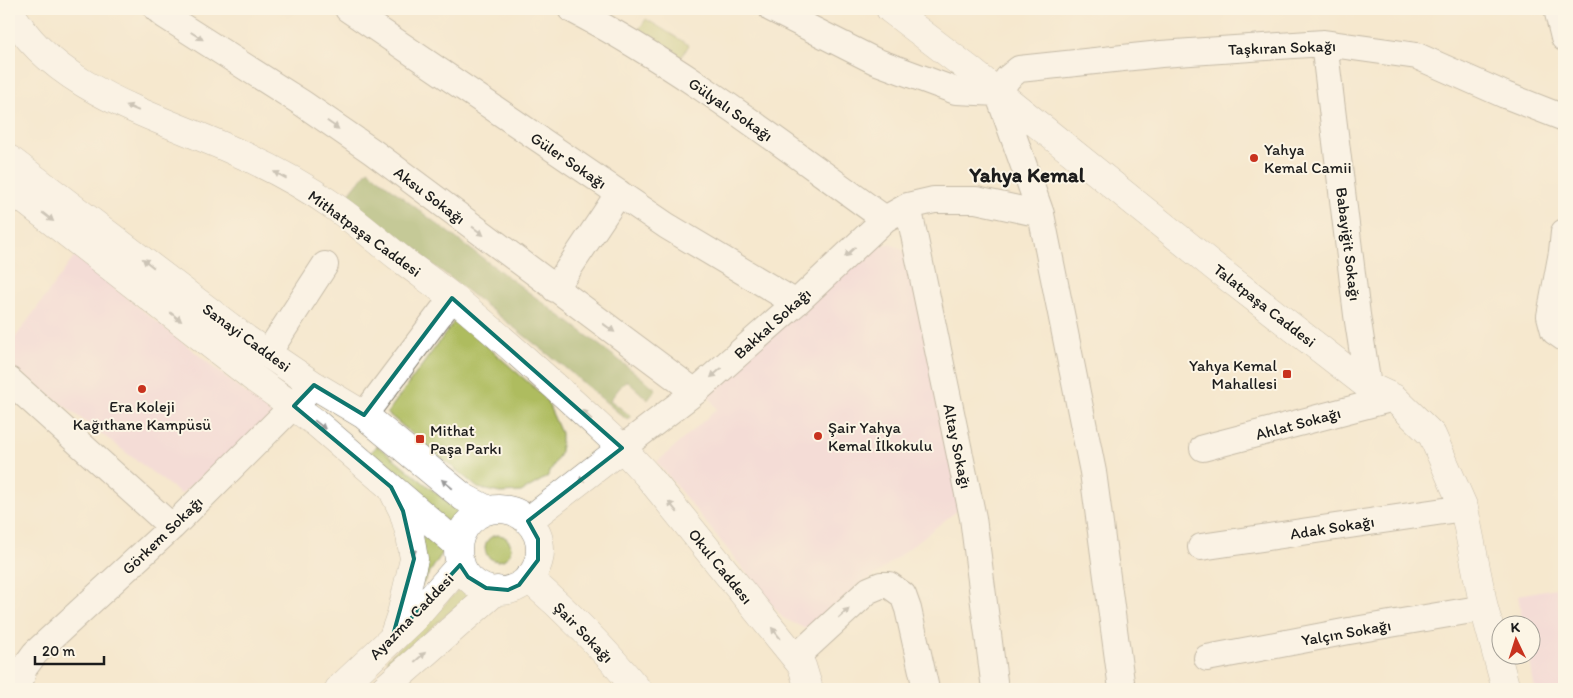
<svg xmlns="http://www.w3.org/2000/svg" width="1573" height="698" viewBox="0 0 1573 698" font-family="Itim,sans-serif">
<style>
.built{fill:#f2cfe1}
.green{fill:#aebc5e;stroke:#656c3d}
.forest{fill:#8aa455;stroke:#536038}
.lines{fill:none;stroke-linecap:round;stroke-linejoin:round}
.minor-casing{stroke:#888275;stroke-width:28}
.tertiary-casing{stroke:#888275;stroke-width:29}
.secondary-casing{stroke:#888275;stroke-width:29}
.minor{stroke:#fff;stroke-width:26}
.tertiary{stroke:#fff;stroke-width:28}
.secondary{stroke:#fff;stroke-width:28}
.oneway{fill:#999}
.marked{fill:none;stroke:#0f766e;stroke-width:4;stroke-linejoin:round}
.poi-dot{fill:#c8321e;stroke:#fcf5e5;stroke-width:2}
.labels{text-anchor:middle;stroke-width:4;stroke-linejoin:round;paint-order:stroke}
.street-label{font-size:16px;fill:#1c1c1c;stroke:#fcf5e5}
.poi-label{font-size:16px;fill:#1c1c1c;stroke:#fcf5e5;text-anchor:start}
.district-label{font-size:21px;font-weight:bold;fill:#1c1c1c;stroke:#fcf5e5}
</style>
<rect width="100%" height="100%" fill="#fcf5e5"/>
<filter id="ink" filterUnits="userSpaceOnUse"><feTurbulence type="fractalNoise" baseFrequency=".02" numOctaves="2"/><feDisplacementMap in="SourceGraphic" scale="10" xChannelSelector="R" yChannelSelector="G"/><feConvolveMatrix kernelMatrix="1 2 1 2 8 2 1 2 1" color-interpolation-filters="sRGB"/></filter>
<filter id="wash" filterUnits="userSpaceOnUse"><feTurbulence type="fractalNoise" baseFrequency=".0096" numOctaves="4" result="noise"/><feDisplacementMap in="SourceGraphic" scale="20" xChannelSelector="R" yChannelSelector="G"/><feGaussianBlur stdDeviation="1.12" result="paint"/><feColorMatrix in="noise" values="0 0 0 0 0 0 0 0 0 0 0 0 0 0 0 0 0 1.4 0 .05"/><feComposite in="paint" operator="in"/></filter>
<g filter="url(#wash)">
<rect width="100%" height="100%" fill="#f5e8ce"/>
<path class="built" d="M890 244 900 248 910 258 963 506 806 629 783 618 657 462 717 409 704 389 868 251 878 245Z
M75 256 273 415 181 494 9 364V346Z
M1556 588 1561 615 1564 616V689H1535L1529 656H1530V626L1523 625 1518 595Z"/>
<path class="green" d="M646 19 689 45 681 58 638 31Z
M456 319 545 397 561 433V452L547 477 521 492 500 493 478 488 387 413Z
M377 446 387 453 445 500 469 513 456 530 370 453Z
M418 527 443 552 415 595Z
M485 548a13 13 0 1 1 26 0a13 13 0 1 1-26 0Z
M464 583 474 592 389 663 387 659 435 615Z"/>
<path class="forest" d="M368 170C462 246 562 314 656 389L648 400 626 380 610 400 631 416 627 420 563 366 443 272 343 201Z"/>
</g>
<g filter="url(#ink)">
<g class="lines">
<defs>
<path id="minor" d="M157 9 164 15 302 103 373 152 695 392
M348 9 667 226 796 303
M571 9C683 67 783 146 885 219
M772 9 875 61 956 91 998 93
M1557 9 1564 38
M1324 43 1357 315 1368 386
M998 93 1041 214 1093 472 1122 689
M998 93 1008 78 1019 69 1161 54 1324 43 1417 56 1505 95 1564 118
M908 206 973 518 995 689
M1564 232 1562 252 1550 316 1554 331 1564 338
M555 289 619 193
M268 353 325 265
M9 380 172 527
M364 415 452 298
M622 448 695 392 796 303 885 219 908 206 934 200H976L1041 214
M1203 448 1394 398
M1201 547 1464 508
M795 658 869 590 881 585H889L903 595 908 609 926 689
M1207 658 1349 631 1484 608
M18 689 24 668 35 653 172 527 314 385"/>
<path id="tertiary" d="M9 9C50 87 152 115 227 148 262 163 304 185 335 207 358 223 379 242 401 259 423 276 447 292 468 310 521 355 572 401 622 448"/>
<path id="secondary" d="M890 9 970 70 1216 268 1368 386 1394 398 1432 435 1464 508 1484 608 1506 689
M9 159 246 339 314 385 364 415 463 497 488 510
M9 188 255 379 315 422 458 545
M458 550a41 41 0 1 1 82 0a41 41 0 1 1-82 0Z
M528 521 622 448 648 476 785 645 802 666 809 689
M528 578C568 612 604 649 637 689
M394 634 401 614 414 559 410 535 403 511 394 493
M339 689 413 619 461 564
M384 689 497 590"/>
</defs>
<use href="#minor" class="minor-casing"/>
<use href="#tertiary" class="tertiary-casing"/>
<use href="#secondary" class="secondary-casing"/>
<use href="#minor" class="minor"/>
<use href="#tertiary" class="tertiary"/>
<use href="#secondary" class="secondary"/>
</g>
<defs><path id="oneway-solid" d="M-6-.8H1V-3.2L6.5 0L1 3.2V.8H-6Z" transform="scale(1.25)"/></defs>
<g class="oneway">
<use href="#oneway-solid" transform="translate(197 36) rotate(32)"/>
<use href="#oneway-solid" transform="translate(132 108) rotate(-157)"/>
<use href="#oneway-solid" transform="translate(333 125) rotate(35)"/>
<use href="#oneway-solid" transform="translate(280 175) rotate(-152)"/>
<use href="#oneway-solid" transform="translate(48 217) rotate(38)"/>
<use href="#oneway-solid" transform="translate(478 231) rotate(37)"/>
<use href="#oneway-solid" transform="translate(850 252) rotate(137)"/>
<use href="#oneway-solid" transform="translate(148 263) rotate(-142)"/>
<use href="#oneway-solid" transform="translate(176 317) rotate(38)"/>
<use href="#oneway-solid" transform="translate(609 328) rotate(36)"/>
<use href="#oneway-solid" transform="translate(716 373) rotate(139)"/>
<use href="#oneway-solid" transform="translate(587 415) rotate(-137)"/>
<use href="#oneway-solid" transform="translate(320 425) rotate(39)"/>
<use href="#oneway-solid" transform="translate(584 478) rotate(142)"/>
<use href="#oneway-solid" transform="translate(447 484) rotate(-140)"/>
<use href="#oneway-solid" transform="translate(673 507) rotate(-129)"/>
<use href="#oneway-solid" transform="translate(413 549) rotate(81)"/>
<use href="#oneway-solid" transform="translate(844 613) rotate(-43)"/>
<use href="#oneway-solid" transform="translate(776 633) rotate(-129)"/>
<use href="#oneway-solid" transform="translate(420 657) rotate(-41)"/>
</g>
</g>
<path d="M0 0H1573V698H0ZM452 298 622 448 528 521 538 539V560L519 585 508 590 486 588 468 577 460 565 392 639 414 559 403 511 391 487 294 406 314 385 364 415Z" fill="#f5e8ce" fill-opacity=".55" fill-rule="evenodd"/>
<path class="marked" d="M452 298 622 448 528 521 538 539V560L519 585 508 590 486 588 468 577 460 565 392 639 414 559 403 511 391 487 294 406 314 385 364 415Z"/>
<g class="poi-dot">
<circle cx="1254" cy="158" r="5"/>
<rect x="1282" y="369" width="10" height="10" rx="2.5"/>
<circle cx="142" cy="389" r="5"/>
<circle cx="818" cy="436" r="5"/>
<rect x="415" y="434" width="10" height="10" rx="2.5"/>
</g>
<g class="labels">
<g class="street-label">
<text transform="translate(1282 47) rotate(-2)" y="6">Taşkıran Sokağı</text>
<text transform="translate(731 109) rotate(35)" y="6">Gülyalı Sokağı</text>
<text transform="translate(569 160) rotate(34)" y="6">Güler Sokağı</text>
<text transform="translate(430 195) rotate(37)" y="6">Aksu Sokağı</text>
<text transform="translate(365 233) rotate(36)" y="6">Mithatpaşa Caddesi</text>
<text transform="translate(1349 244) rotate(83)" y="6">Babayiğit Sokağı</text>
<text transform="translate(1265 305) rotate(38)" y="6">Talatpaşa Caddesi</text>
<text transform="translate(772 323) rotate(-42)" y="6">Bakkal Sokağı</text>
<text transform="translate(247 337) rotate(36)" y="6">Sanayi Caddesi</text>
<text transform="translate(1298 423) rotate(-15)" y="6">Ahlat Sokağı</text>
<text transform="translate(958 446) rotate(78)" y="6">Altay Sokağı</text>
<text transform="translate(1332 527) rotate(-9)" y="6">Adak Sokağı</text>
<text transform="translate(162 535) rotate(-44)" y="6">Görkem Sokağı</text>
<text transform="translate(721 566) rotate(51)" y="6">Okul Caddesı</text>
<text transform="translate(411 616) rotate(-46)" y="6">Ayazma Caddesi</text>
<text transform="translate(584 632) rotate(46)" y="6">Şair Sokağı</text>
<text transform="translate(1346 632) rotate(-10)" y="6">Yalçın Sokağı</text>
</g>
<g class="poi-label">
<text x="1264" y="155">Yahya<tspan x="1264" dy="18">Kemal Camii</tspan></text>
<text x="1277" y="371" text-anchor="end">Yahya Kemal<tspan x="1277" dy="18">Mahallesi</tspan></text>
<text x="142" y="412" text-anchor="middle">Era Koleji<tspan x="142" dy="18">Kağıthane Kampüsü</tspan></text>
<text x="828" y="433">Şair Yahya<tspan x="828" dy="18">Kemal İlkokulu</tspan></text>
<text x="430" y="436">Mithat<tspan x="430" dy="18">Paşa Parkı</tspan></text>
</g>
<g class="district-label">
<text x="1027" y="182">Yahya Kemal</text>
</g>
</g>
<rect width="1573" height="698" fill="none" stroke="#fcf5e5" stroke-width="30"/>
<g transform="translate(1516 640) rotate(356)"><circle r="24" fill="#fcf5e5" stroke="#a29e95"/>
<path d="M0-4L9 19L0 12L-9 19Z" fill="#c8321e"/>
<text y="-8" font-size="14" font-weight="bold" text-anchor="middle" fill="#1c1c1c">K</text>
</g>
<path d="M35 656v8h69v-8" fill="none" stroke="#1c1c1c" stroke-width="2.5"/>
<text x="42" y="656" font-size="15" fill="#1c1c1c" stroke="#fcf5e5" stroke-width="4" paint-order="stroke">20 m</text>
</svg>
